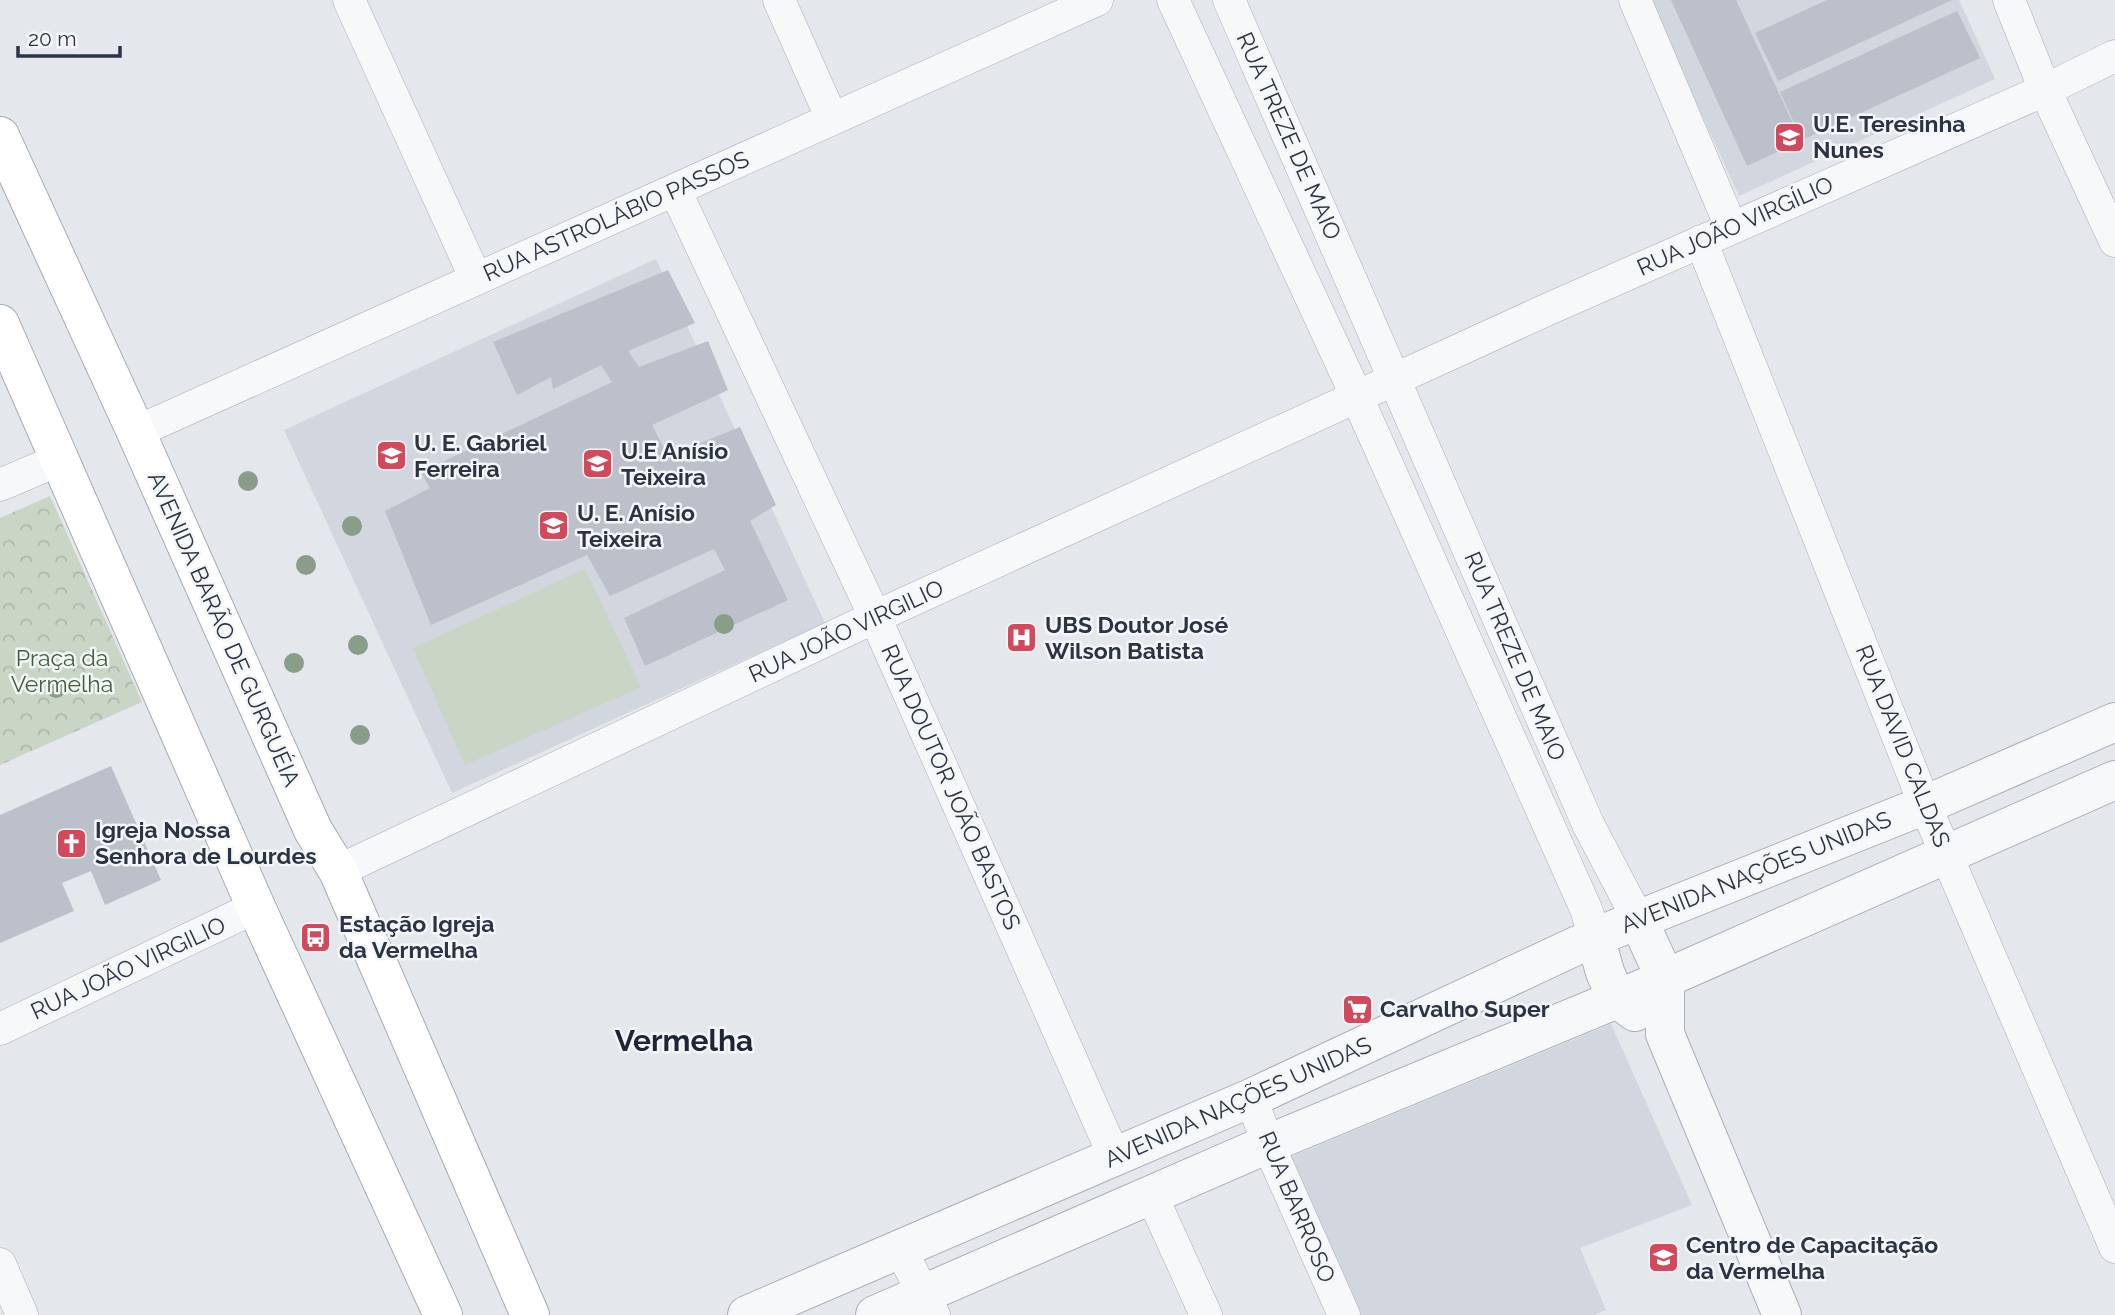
<svg xmlns="http://www.w3.org/2000/svg" width="2115" height="1315" viewBox="0 0 2115 1315" font-family="Raleway,sans-serif">
<style>
.built{fill:#d2d6de}
.park{fill:url(#park-crowns)}
.pitch{fill:#c9d6c5}
.building{fill:#bbc0ca}
.lines{fill:none;stroke-linecap:round;stroke-linejoin:round}
.minor-casing{stroke:#a9aeb7;stroke-width:33}
.tertiary-casing{stroke:#a9aeb7;stroke-width:40}
.primary-casing{stroke:#a3abb8;stroke-width:40}
.minor{stroke:#f7f8fa;stroke-width:32}
.tertiary{stroke:#f7f8fa;stroke-width:38}
.primary{stroke:#fff;stroke-width:38}
.tree{fill:#899d89}
.labels{text-anchor:middle;stroke-width:5;stroke-linejoin:round;paint-order:stroke}
.poi-label{font-size:23px;font-weight:bold;fill:#2b3445;stroke:#f4f6f9;text-anchor:start}
.street-label{font-size:23px;fill:#2b3445;stroke:#f4f6f9}
.park-label{font-size:23px;fill:#3f6138;stroke:#f4f6f9}
.district-label{font-size:30px;font-weight:bold;fill:#1d2536;stroke:#f4f6f9}
</style>
<defs>
<pattern id="park-crowns" width="20" height="18" patternUnits="userSpaceOnUse" patternTransform="scale(1.75)"><rect width="20" height="18" fill="#c9d6c5"/><path d="M2 6a3 3 0 1 1 6 0M12 15a3 3 0 1 1 6 0" fill="none" stroke="#adb8ab"/></pattern>
</defs>
<rect width="100%" height="100%" fill="#e4e7ec"/>
<path class="built" d="M1649 0H1959L1995 79 1739 196Z
M656 259 825 623 452 793 284 430Z
M1611 1024 1692 1205 1580 1248 1606 1310 1594 1315H1361L1288 1158Z"/>
<path class="park" d="M50 496 142 702 0 765V518Z"/>
<path class="pitch" d="M585 569 641 687 465 765 413 648Z"/>
<path class="building" d="M1671 0H1736L1801 141 1747 166Z
M1827 0H1952L1778 81 1755 33Z
M1957 11 1980 58 1802 140 1780 92Z
M668 270 695 323 628 351 639 367 708 341 728 390 652 425 668 456 740 427 776 505 750 521 788 600 645 666 624 618 725 570 714 549 610 596 587 555 431 625 385 511 430 488 421 472 612 382 601 365 553 389 551 377 517 395 493 342Z
M111 766 161 880 105 905 91 871 62 883 74 911 0 943V815Z"/>
<g class="lines">
<defs>
<path id="minor" d="M349 0 476 279
M779 0 832 119
M1173 0 1357 397 1586 909 1595 937
M1229 0 1588 824 1638 919
M1635 0 1731 227
M2009 0 2045 90 2115 241
M675 190 875 617 1115 1158
M1701 241 1925 805 2115 1247
M136 432 1097 0
M0 485 61 459
M338 871 875 617 1544 311 2045 90 2115 56
M0 1029 256 907
M1251 1098 1268 1144 1344 1315
M1151 1194 1206 1315
M900 1248 934 1315
M0 1264 22 1315"/>
<path id="tertiary" d="M1638 919 1665 978V1034L1782 1315
M1595 937 1605 972 1616 998 1635 1012
M747 1315 1251 1098 1595 937 1925 805 2115 722
M875 1315 1268 1144 1646 987 2115 780"/>
<path id="primary" d="M0 136 136 432 313 830 338 871 530 1315
M0 324 256 907 443 1315"/>
</defs>
<use href="#minor" class="minor-casing"/>
<use href="#tertiary" class="tertiary-casing"/>
<use href="#primary" class="primary-casing"/>
<use href="#minor" class="minor"/>
<use href="#tertiary" class="tertiary"/>
<use href="#primary" class="primary"/>
</g>
<g class="tree">
<circle cx="248" cy="481" r="10"/>
<circle cx="352" cy="526" r="10"/>
<circle cx="306" cy="565" r="10"/>
<circle cx="724" cy="624" r="10"/>
<circle cx="358" cy="645" r="10"/>
<circle cx="294" cy="663" r="10"/>
<circle cx="56" cy="688" r="10"/>
<circle cx="360" cy="735" r="10"/>
</g>
<defs>
<symbol id="school-square" viewBox="-11 -11 22 22"><rect x="-9" y="-9" width="18" height="18" rx="4" fill="#d1495b" stroke="#f4f6f9"/><path d="M0-5L7-2L0 1L-7-2ZM-4 1L0 2.5L4 1V4Q0 6-4 4Z" fill="#fff"/></symbol>
<symbol id="hospital-square" viewBox="-11 -11 22 22"><rect x="-9" y="-9" width="18" height="18" rx="4" fill="#d1495b" stroke="#f4f6f9"/><path d="M-5-5h3v3.5h4V-5h3V5h-3V1.5h-4V5h-3Z" fill="#fff"/></symbol>
<symbol id="church-square" viewBox="-11 -11 22 22"><rect x="-9" y="-9" width="18" height="18" rx="4" fill="#d1495b" stroke="#f4f6f9"/><path d="M-1.2-6h2.4v3.5h3.3v2.4h-3.3V6h-2.4V-.1h-3.3v-2.4h3.3Z" fill="#fff"/></symbol>
<symbol id="bus-square" viewBox="-11 -11 22 22"><rect x="-9" y="-9" width="18" height="18" rx="4" fill="#d1495b" stroke="#f4f6f9"/><path d="M-5-6H5V4H4V6H2V4H-2V6H-4V4H-5ZM-3.5-4V0h7V-4ZM-3.5 1.2v1.5H-2V1.2ZM2 1.2v1.5H3.5V1.2Z" fill="#fff"/></symbol>
<symbol id="supermarket-square" viewBox="-11 -11 22 22"><rect x="-9" y="-9" width="18" height="18" rx="4" fill="#d1495b" stroke="#f4f6f9"/><path d="M-6-5.5h2.5l.6 2H6L4.5 2H-2.5L-4.4-4H-6ZM-1.5 3.2a1.3 1.3 0 1 0 .1 0ZM3 3.2a1.3 1.3 0 1 0 .1 0Z" fill="#fff"/></symbol>
<symbol id="university-square" viewBox="-11 -11 22 22"><rect x="-9" y="-9" width="18" height="18" rx="4" fill="#d1495b" stroke="#f4f6f9"/><path d="M0-5L7-2L0 1L-7-2ZM-4 1L0 2.5L4 1V4Q0 6-4 4Z" fill="#fff"/></symbol>
</defs>
<g fill-rule="evenodd">
<use href="#school-square" x="1772" y="120" width="35" height="35"/>
<use href="#school-square" x="374" y="438" width="35" height="35"/>
<use href="#school-square" x="580" y="446" width="35" height="35"/>
<use href="#school-square" x="536" y="508" width="35" height="35"/>
<use href="#hospital-square" x="1004" y="620" width="35" height="35"/>
<use href="#church-square" x="54" y="826" width="35" height="35"/>
<use href="#bus-square" x="298" y="920" width="35" height="35"/>
<use href="#supermarket-square" x="1340" y="992" width="35" height="35"/>
<use href="#university-square" x="1646" y="1240" width="35" height="35"/>
</g>
<g class="labels">
<g class="poi-label">
<text x="1813" y="132">U.E. Teresinha<tspan x="1813" dy="26">Nunes</tspan></text>
<text x="414" y="451">U. E. Gabriel<tspan x="414" dy="26">Ferreira</tspan></text>
<text x="621" y="459">U.E Anísio<tspan x="621" dy="26">Teixeira</tspan></text>
<text x="577" y="521">U. E. Anísio<tspan x="577" dy="26">Teixeira</tspan></text>
<text x="1045" y="633">UBS Doutor José<tspan x="1045" dy="26">Wilson Batista</tspan></text>
<text x="95" y="838">Igreja Nossa<tspan x="95" dy="26">Senhora de Lourdes</tspan></text>
<text x="339" y="932">Estação Igreja<tspan x="339" dy="26">da Vermelha</tspan></text>
<text x="1380" y="1017">Carvalho Super</text>
<text x="1686" y="1253">Centro de Capacitação<tspan x="1686" dy="26">da Vermelha</tspan></text>
</g>
<g class="street-label">
<text transform="translate(1289 136) rotate(66)" y="8">RUA TREZE DE MAIO</text>
<text transform="translate(616 216) rotate(-24)" y="8">RUA ASTROLÁBIO PASSOS</text>
<text transform="translate(1735 226) rotate(-24)" y="8">RUA JOÃO VIRGÍLIO</text>
<text transform="translate(224 629) rotate(66)" y="8">AVENIDA BARÃO DE GURGUÉIA</text>
<text transform="translate(846 631) rotate(-25)" y="8">RUA JOÃO VIRGILIO</text>
<text transform="translate(1515 656) rotate(67)" y="8">RUA TREZE DE MAIO</text>
<text transform="translate(1903 746) rotate(68)" y="8">RUA DAVID CALDAS</text>
<text transform="translate(951 787) rotate(66)" y="8">RUA DOUTOR JOÃO BASTOS</text>
<text transform="translate(1756 872) rotate(-22)" y="8">AVENIDA NAÇÕES UNIDAS</text>
<text transform="translate(128 968) rotate(-25)" y="8">RUA JOÃO VIRGILIO</text>
<text transform="translate(1238 1102) rotate(-24)" y="8">AVENIDA NAÇÕES UNIDAS</text>
<text transform="translate(1297 1207) rotate(67)" y="8">RUA BARROSO</text>
</g>
<g class="park-label">
<text x="62" y="666">Praça da<tspan x="62" dy="26">Vermelha</tspan></text>
</g>
<g class="district-label">
<text x="684" y="1051">Vermelha</text>
</g>
</g>
<path d="M18 46v10h102v-10" fill="none" stroke="#2b3445" stroke-width="3.5"/>
<text x="28" y="46" font-size="21" fill="#2b3445" stroke="#f4f6f9" stroke-width="5" paint-order="stroke">20 m</text>
</svg>
